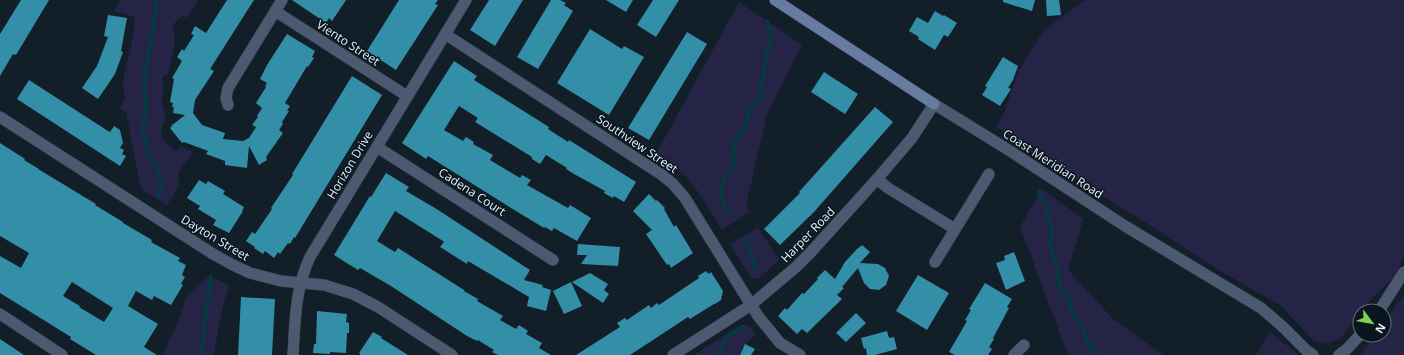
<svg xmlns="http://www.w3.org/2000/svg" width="1404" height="355" viewBox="0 0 1404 355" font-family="'Open Sans',sans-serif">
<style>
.green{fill:#252447}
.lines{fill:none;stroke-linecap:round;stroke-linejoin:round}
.stream{stroke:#013d3f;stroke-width:3.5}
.building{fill:#338ea7;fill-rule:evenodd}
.minor-casing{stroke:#303c45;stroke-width:12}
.tertiary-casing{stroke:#303c45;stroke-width:12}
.secondary-casing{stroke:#303c45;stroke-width:12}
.minor{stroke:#4c5a71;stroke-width:11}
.tertiary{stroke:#4c5a71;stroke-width:11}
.secondary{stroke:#677ca1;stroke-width:11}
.labels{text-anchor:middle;stroke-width:3;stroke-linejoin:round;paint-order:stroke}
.street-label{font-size:12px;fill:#e9f1f8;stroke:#09161f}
</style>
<rect width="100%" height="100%" fill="#121f28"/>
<path class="green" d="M123 0H198L187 18 183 16 172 25C178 42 172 57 168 74L162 77 163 87 162 105 166 118C157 137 161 139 176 151L181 146 193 152 178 173C181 186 174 195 167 205L141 189 126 112 119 108 122 105 125 97 122 84 131 48 135 17 114 11 120 1Z
M1085 0H1404V255L1396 275 1373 297 1362 311H1360V313L1340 339 1325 344 1314 341 1280 305 1222 272 1137 217 1042 160 996 126 1004 113 1018 72 1043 31Z
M739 2 802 45 767 114 746 205 750 212 722 230C711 212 700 192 686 177 678 168 667 161 656 154Z
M1042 189 1083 219 1068 270 1113 319 1164 355H1068L1020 227Z
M758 227 779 260 758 279 751 278 730 244Z
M209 276 229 285 220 318 214 355H162L178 322 187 295Z
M1404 295V355H1360L1375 335H1384V322Z
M742 324 748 325 756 334 742 348 739 355H694Z
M1270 332 1299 355H1256Z"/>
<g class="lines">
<path class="stream" d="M157 0 152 35 144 76 146 105 143 129 146 143 148 155 157 166 160 180 161 186 159 197
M1039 191V195L1044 201 1047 209V215L1052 230 1050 246 1056 261 1059 281V286L1068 296 1072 310 1081 326 1086 338 1096 355
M727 211C722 203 720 190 724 180 727 175 731 170 734 164 730 144 739 134 749 119L747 113 759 98 769 45C772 32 773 34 767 21
M745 238 756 268
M201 355 211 276
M718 355 727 337 742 328"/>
</g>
<path class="building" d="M21 0H49L16 55 13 54 0 76V34Z
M227 0H254L210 69 214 71 195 100 193 113 202 125 225 133 223 139 243 141 249 138 256 127 252 125 258 117 257 116 262 108 256 103 266 87 265 86 267 83 260 79 267 65 287 34 315 51 312 57 314 58 308 67 307 66 285 103 290 106 287 111H289L282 122 283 124 279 130 283 133 266 157 267 160 259 165 249 146 247 168 225 165V161L206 154 208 151 184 142 182 143 170 128 172 126H171L185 115 173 113 174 107H172L173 103 170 102 174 79 172 78 182 61 177 57 182 49 184 51 194 35 191 34 195 26 206 33Z
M292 0H346L332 21 329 18 326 23Z
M399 0H438L435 4 438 5 396 70 367 51Z
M489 0H523L495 46 470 30Z
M551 0H560L566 3 564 5 573 11 538 69 517 57Z
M606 0H633L626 12Z
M653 0H679L656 37 637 25Z
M1003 0H1035L1032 11 1003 2Z
M1046 0H1059L1061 15 1047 16Z
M935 11 943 16 944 15 957 23 948 37 944 35 935 50 918 39 919 37 909 31 917 17 928 23Z
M108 15 127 18 121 51 123 52 115 74 98 99 82 88 97 66 108 37 104 36Z
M590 29 622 49 624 46 644 57 609 115 557 83Z
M687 32 707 44 649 140 628 128Z
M1003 57 1018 66 1013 80 1008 88 1011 89 1000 106 982 95 987 87 985 86Z
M454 61 477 76 474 80 549 127 548 129 568 142 569 140 636 182 624 202 614 196 613 198 604 193 605 191 574 174 566 169 567 168 546 155 540 164 532 159V157L475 122 478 118 459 106 444 130 463 141 466 137 474 142 473 144 493 155 490 160 520 178 522 175 531 180 527 185 568 208 570 205 591 218 577 241 554 228 552 231 545 227 544 228 516 211 428 156 426 159 402 143Z
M824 72 858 94 845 114 811 92Z
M352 76 382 95 295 238 294 237 290 244 288 243 280 254 278 252 274 258 265 251 263 254 254 248 255 247 246 241 252 232 255 234 272 209 271 208 293 175 292 174Z
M29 80 108 131 110 132 114 126 120 130 123 143 120 148 124 150 122 154 126 156 120 166 17 99Z
M875 107 893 122 814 212 780 245 764 229 800 193 799 192Z
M0 143 25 159 24 160 39 169H38L96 204 95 205 123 222V223L152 240 151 242 180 258 178 261 186 265 182 275 185 277 181 284 183 285 171 305 154 296 152 300 136 291 128 306 158 324 144 347 157 355H96L70 339 71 337 0 293V256L21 268 29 253 0 236ZM72 282 113 308 104 322 79 307 80 306 63 296Z
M386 173 409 187 406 191 435 208 530 270 524 280 543 285 542 287 551 290 546 311 527 306 529 297 468 261 467 264 440 247 444 242 443 241 395 211 377 241 395 252 398 248 464 290V291L478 299 477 301 503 316 500 320 516 329 519 325 528 331 526 334 542 343 539 348 551 355H498L492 352 494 350 478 340 477 341 467 336 391 286 360 268 358 270 334 255 370 196 371 197Z
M199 180 206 184 208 181 225 191 223 194 244 207 242 211H243L229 233 213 225 216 220 198 209 200 206 187 198Z
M649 194 656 201 657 200 665 208 664 209 674 227 676 225 693 253 671 268 669 264 667 265 646 234 652 230 633 211Z
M578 244 620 247 618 266 581 264 587 255H577Z
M862 245 870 252 860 263 878 264 885 268 889 276 886 285 879 290 870 289 864 283 858 268 842 287 844 288 837 295 842 299 807 333 802 329 797 334 778 316 785 308 787 310 802 293 804 294 818 279 817 278 825 270 835 279 845 262 857 249Z
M1014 252 1025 281 1006 290 996 263 1005 260 1004 256Z
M706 271 709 274 711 272 723 291 721 300 715 304H714L690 319 688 317 630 355H576L620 327 617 323 625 318 627 320 649 305 651 308 657 303 659 305 699 278 698 276Z
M590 273 608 284 604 290 609 294 603 303 572 282Z
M918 275 949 293 927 330 896 311Z
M571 282 582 306 564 314 553 291Z
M985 283 1012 299 1007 307 1009 308 993 338 994 339 989 347 992 349 988 355H955L949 352 967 321 965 320 971 310 969 309Z
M241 297 275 299 272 355H238Z
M317 311 347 314 346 322 349 323V333H347L346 353 330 352V354L313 353 314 344H316Z
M856 313 866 323 846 342 836 333Z
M887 331 889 338 894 337 897 349 875 355H867L866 348 864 349 861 338Z
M373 332 382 337 381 338 408 355H360V353H359Z
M0 339 24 355H0Z
M745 344 755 349 751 355H740Z"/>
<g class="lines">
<defs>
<path id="minor" d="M275 11 407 96
M445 34 662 175 672 183 685 198 758 316 780 343 800 355
M228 105 226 98 228 88 282 0
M377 147 553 260
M877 179 888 188 955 229
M935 262 989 174
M0 314 62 355
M293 355C295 321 295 289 310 257L466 0
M1014 355 1024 345"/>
<path id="tertiary" d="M0 117 213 254 233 265 250 273 281 281 324 285 353 294 378 307 452 355
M1379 311 1404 272
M673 355 751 305 796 267 811 252 877 179 912 138 934 104 1007 149 1125 226 1261 308 1282 326 1306 350 1313 355
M1339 355 1347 349 1360 335"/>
<path id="secondary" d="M775 0 934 104"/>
</defs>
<use href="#minor" class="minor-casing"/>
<use href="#tertiary" class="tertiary-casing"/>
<use href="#secondary" class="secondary-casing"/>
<use href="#minor" class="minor"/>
<use href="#tertiary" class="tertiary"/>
<use href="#secondary" class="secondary"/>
</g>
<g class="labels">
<g class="street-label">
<text transform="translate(348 43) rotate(33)" y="4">Viento Street</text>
<text transform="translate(637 144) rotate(34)" y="4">Southview Street</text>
<text transform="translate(1053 164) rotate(33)" y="4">Coast Meridian Road</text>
<text transform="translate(350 165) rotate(-59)" y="4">Horizon Drive</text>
<text transform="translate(472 192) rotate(33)" y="4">Cadena Court</text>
<text transform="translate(808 235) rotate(-46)" y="4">Harper Road</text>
<text transform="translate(215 238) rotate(31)" y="4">Dayton Street</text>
</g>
</g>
<g transform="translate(1372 323) rotate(122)"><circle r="19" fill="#09161f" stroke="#636e76"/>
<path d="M0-3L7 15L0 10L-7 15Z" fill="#80d051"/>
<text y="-6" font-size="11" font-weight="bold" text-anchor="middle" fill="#e9f1f8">N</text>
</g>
</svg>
